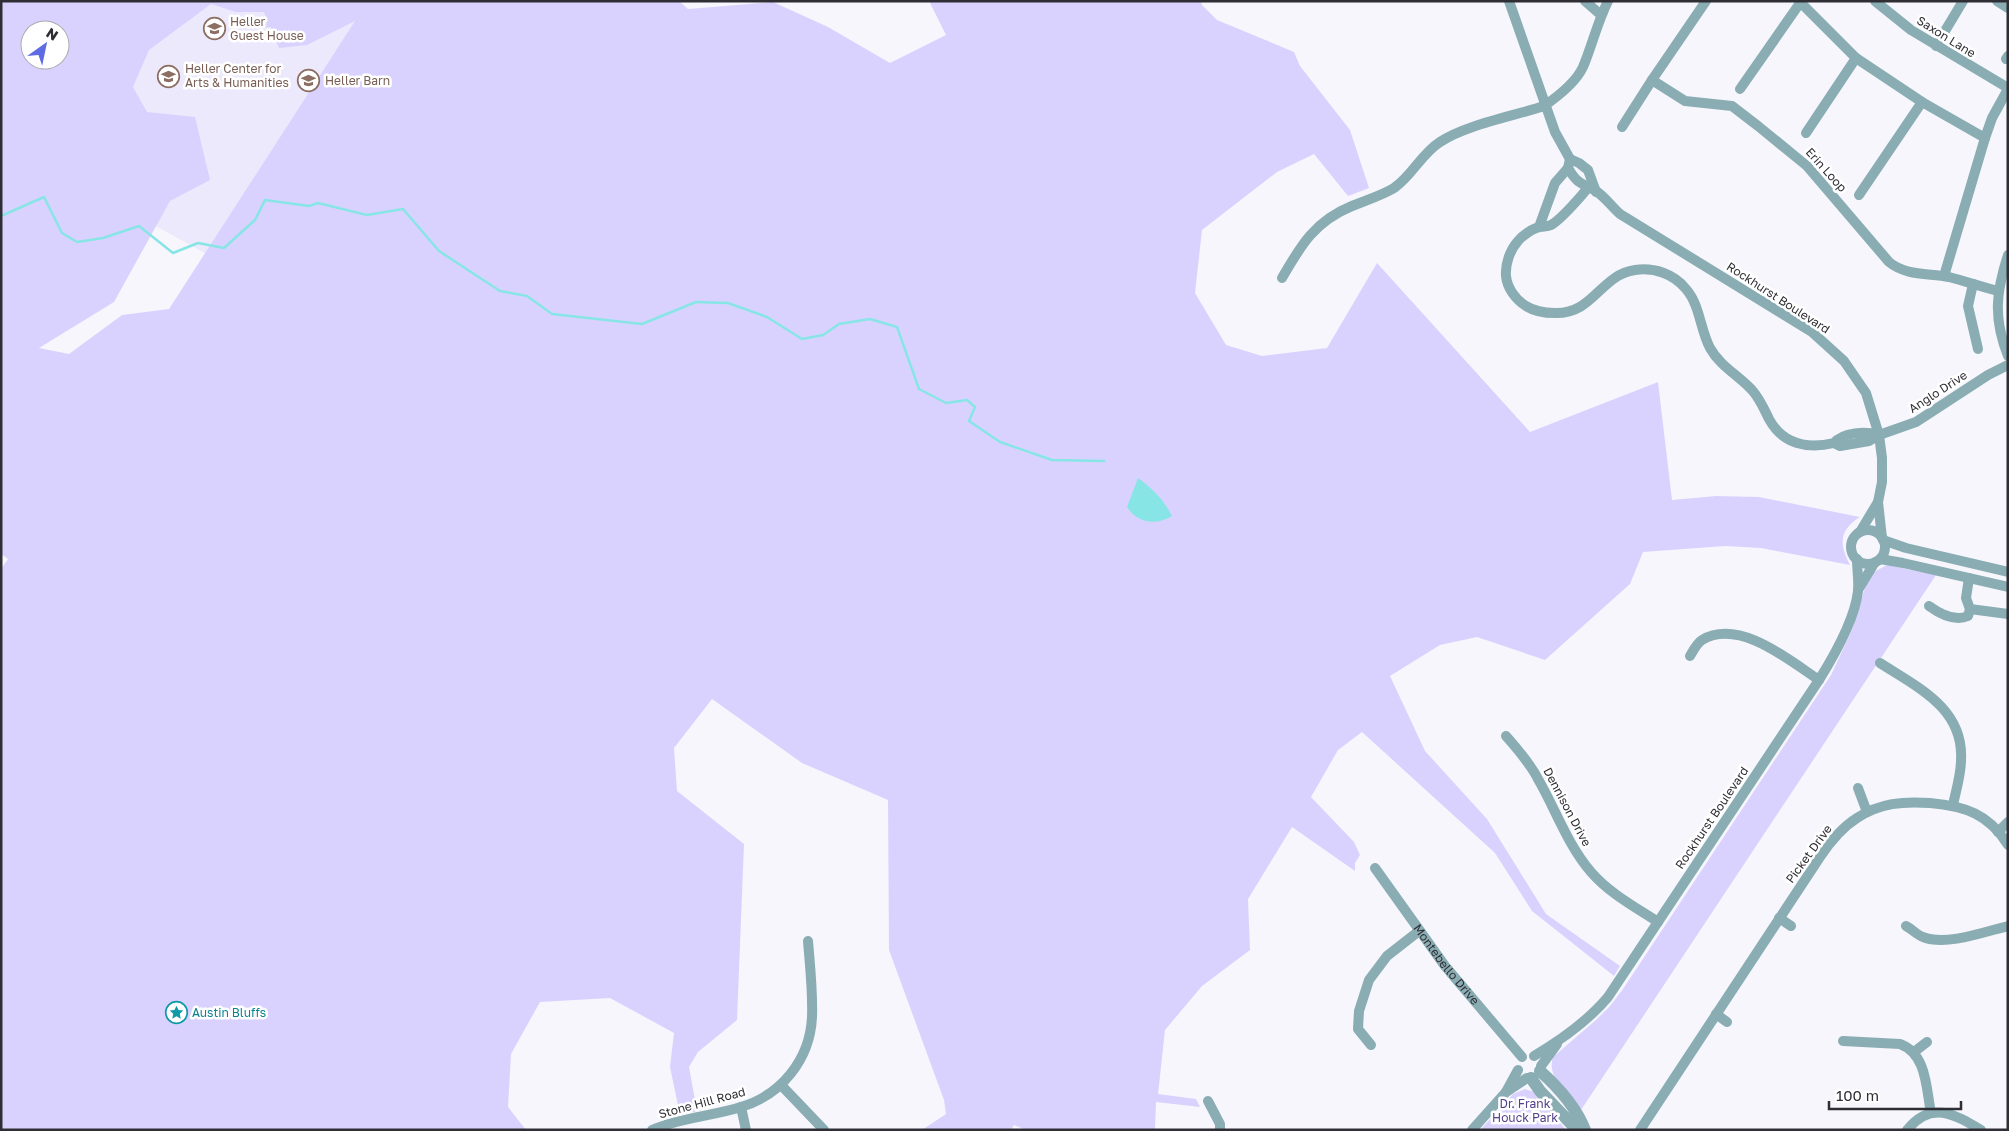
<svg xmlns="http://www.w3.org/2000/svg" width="2009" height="1131" viewBox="0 0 2009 1131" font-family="'Golos Text',sans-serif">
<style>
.built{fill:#ece9fd;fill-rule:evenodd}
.green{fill:#dad2fe;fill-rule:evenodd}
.water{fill:#88e5e6}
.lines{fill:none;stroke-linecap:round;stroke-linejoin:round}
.stream{stroke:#88e5e6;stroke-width:2.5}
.minor{stroke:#89adb3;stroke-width:10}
.tertiary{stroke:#89adb3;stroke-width:12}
.labels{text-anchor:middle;stroke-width:5;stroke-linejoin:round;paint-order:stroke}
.education-label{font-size:12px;fill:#785e54;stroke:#fff;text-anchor:start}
.street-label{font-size:12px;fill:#2f2e34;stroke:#fff}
.culture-label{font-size:12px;fill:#0d838f;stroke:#fff;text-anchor:start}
.park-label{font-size:12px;fill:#54408a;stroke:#fff}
</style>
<rect width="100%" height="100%" fill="#f7f6fd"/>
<path class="built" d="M1 1H390L261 284 1 141ZM30 30H60V60H30Z"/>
<path class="green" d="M1 1H679L688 9 773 2 828 27 890 63 946 35 929 1H1201L1202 5 1217 20 1294 52 1300 66 1350 130 1369 188 1348 196 1314 154 1277 172 1202 230 1195 293 1226 345 1262 356 1327 348 1377 263 1530 432 1658 382 1672 500 1716 496 1759 497 1860 517C1839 530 1839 544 1850 565L1761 548 1725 546 1643 552 1630 584 1545 660 1477 637 1440 645 1390 676 1425 751 1487 819 1546 914 1620 966 1614 976 1532 911 1495 853 1362 732 1338 750 1311 797 1354 842 1360 855 1355 863V871L1292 827 1248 899 1250 950 1202 986 1165 1030 1158 1094 1196 1099 1200 1107 1156 1102 1155 1130H1026L1014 1125 1011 1130H922L946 1114 944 1100 889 950 888 800 802 763 712 699 674 748 677 791 744 844 737 1020 698 1052 689 1067 697 1111 680 1115 670 1067 674 1033 610 998 540 1002 511 1054 508 1107 526 1130H1V569L8 559 1 554ZM211 4 236 12H264L267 20 266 28 271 27 279 48 307 45 355 21 169 309 122 315 69 354 39 348 114 302 170 201 210 180 195 117 147 112 133 87 149 50ZM30 30H60V60H30Z
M1887 565 1936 575 1581 1110C1569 1095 1546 1078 1553 1057L1596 1020 1610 1006 1623 989 1831 675 1852 630 1867 581 1872 573Z
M1525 1089 1534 1092 1566 1130H1480L1513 1094Z"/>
<path class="water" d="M1138 478C1154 490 1163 499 1172 516 1156 526 1137 523 1127 507Z"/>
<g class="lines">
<path class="stream" d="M1 216 44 197 62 233 77 242 103 238 139 226 173 253 198 243 224 248 255 220 265 200 309 206 318 203 367 215 403 209 439 251 500 291 527 296 552 314 642 324 696 302 728 303 767 317 802 339 823 335 839 324 870 319 897 327 919 389 946 403 967 400 975 407 969 421 1000 442 1052 460 1104 461"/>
<g class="minor">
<path d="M1509 1 1555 132 1570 159 1579 163 1588 170 1596 192"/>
<path d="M1585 1 1601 15"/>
<path d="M1706 1 1652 80 1685 101 1732 106 1758 126 1807 166 1889 262C1906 276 1928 273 1949 277 1965 281 1982 287 1998 291"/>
<path d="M1799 1 1856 58 1922 102 1985 138 1944 276"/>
<path d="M1875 1 1911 30 2008 88"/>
<path d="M1997 1 2008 8"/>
<path d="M1936 46 1963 1"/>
<path d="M2006 59 2008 56"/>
<path d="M1740 89 1800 3"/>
<path d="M1622 127 1652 80"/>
<path d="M1806 133 1856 58"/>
<path d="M1985 138 1992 118 2008 89"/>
<path d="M1570 159 1568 168C1578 185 1581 182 1596 191 1605 197 1612 207 1620 214L1812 332 1844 361 1866 393 1879 435 1882 458V482L1878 502 1882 538"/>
<path d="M1588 188C1579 198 1562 219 1551 225 1547 227 1544 226 1540 227 1533 228 1522 236 1518 241 1510 250 1505 264 1506 276 1507 288 1516 300 1526 306 1535 312 1545 313 1555 313 1594 314 1600 275 1635 270 1654 267 1674 274 1686 289 1700 305 1700 329 1710 348 1720 366 1738 375 1752 390 1760 399 1764 409 1769 419 1783 445 1808 449 1834 443 1843 432 1866 431 1879 435"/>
<path d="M1859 195 1922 102"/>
<path d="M1539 227 1555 183 1568 168"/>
<path d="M2008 255C1996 292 1993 318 2008 356"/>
<path d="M1282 278C1301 245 1315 221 1352 206 1366 200 1381 196 1394 188 1412 176 1421 154 1440 142 1465 125 1514 116 1544 106 1557 97 1576 82 1583 67 1592 46 1597 23 1608 1"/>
<path d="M1973 284 1968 306 1978 349"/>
<path d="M1834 443 1840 446 1869 441 1879 435 1916 422 1988 375 2008 365"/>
<circle cx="1868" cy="547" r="17"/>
<path d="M1860 532 1878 502"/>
<path d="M1883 540 1906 548 2008 572"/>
<path d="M1880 559 1903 563 2008 587"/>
<path d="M1969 578 1966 598 1970 609 2008 614"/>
<path d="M1858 590 1875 562"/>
<path d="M1929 606C1940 614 1954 622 1968 616L1970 609"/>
<path d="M1690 656C1693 651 1697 643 1702 640 1739 618 1789 660 1819 680"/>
<path d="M1880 663C1917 687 1964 708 1961 760 1961 775 1956 790 1953 805"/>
<path d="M1506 736C1518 750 1530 763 1538 779 1556 810 1567 844 1591 872 1609 893 1635 907 1658 922"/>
<path d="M1858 788 1867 812"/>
<path d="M1998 832 2008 822"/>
<path id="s1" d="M1375 868 1445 966 1522 1057"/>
<path d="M1779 918 1791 926"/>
<path d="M1906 926C1912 929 1917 935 1923 937 1946 946 1984 932 2008 926"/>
<path d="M1716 1014 1727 1022"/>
<path d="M1843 1041 1900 1044C1927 1054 1926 1088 1931 1113"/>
<path d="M1371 1045 1358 1029 1359 1011 1369 980 1387 956 1419 931"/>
<path d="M1914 1052 1927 1042"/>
<path d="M1534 1056C1561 1040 1588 1021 1608 997L1819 680C1834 656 1855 618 1858 591 1859 581 1857 570 1857 559"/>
<path d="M1541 1066 1557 1044"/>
<path d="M781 1085 824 1130"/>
<path d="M1506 1092 1527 1078"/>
<path d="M1208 1101 1220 1124V1130"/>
<path d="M741 1107 746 1130"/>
<path d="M652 1130C678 1118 713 1116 741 1107 781 1095 810 1060 812 1017 813 992 810 966 808 941"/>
<path d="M1472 1130 1506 1092 1518 1070"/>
<path d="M1640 1130 1820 857C1830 842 1841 828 1857 818 1880 803 1903 801 1930 803 1965 806 1989 814 2008 845"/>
<path d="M1907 1130C1931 1100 1954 1114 1981 1130"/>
</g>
<path class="tertiary" d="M1540 1071C1558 1087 1576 1107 1585 1130
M1531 1078 1540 1091 1577 1130"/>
</g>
<defs>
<symbol id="university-ring" viewBox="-11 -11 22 22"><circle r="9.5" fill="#fff" stroke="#8d6e63" stroke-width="1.5"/><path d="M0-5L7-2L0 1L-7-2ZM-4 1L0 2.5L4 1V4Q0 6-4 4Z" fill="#8d6e63"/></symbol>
<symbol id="sight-ring" viewBox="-11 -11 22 22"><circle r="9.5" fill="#fff" stroke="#0f9aa8" stroke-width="1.5"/><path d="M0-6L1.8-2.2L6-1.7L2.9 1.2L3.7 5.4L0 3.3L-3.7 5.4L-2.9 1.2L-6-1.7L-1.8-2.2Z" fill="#0f9aa8"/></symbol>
</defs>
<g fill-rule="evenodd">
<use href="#university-ring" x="202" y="16" width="25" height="25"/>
<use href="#university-ring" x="156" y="64" width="25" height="25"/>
<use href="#university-ring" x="296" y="68" width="25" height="25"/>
<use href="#sight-ring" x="164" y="1000" width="25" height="25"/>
</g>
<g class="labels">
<g class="education-label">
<text x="230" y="26">Heller<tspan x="230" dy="14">Guest House</tspan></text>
<text x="185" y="73">Heller Center for<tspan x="185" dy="14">Arts &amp; Humanities</tspan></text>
<text x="325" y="85">Heller Barn</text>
</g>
<g class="street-label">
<text transform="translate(1946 37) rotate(32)" y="4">Saxon Lane</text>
<text transform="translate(1826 170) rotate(48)" y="4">Erin Loop</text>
<text transform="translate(1778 298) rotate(33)" y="4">Rockhurst Boulevard</text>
<text transform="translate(1938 392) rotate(-33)" y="4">Anglo Drive</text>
<text transform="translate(1567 807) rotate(62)" y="4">Dennison Drive</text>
<text transform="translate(1712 818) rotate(-56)" y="4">Rockhurst Boulevard</text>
<text transform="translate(1809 854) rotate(-54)" y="4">Picket Drive</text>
<text dy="4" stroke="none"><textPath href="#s1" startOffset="120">Montebello Drive</textPath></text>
<text transform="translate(702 1103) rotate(-15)" y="4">Stone Hill Road</text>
</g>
<g class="culture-label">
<text x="192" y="1017">Austin Bluffs</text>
</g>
<g class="park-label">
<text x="1525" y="1108">Dr. Frank<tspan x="1525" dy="14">Houck Park</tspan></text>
</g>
</g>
<rect width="2009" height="1131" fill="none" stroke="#2f2e34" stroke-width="5"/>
<g transform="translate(45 45) rotate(33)"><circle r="24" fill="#ffffff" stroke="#acabae"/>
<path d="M0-4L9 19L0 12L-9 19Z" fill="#5e6ce4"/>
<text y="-8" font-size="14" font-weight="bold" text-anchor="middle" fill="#2f2e34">N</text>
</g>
<path d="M1829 1101v8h132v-8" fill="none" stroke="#2f2e34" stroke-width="2.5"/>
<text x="1836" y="1101" font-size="15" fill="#2f2e34" stroke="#ffffff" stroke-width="4" paint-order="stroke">100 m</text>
</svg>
